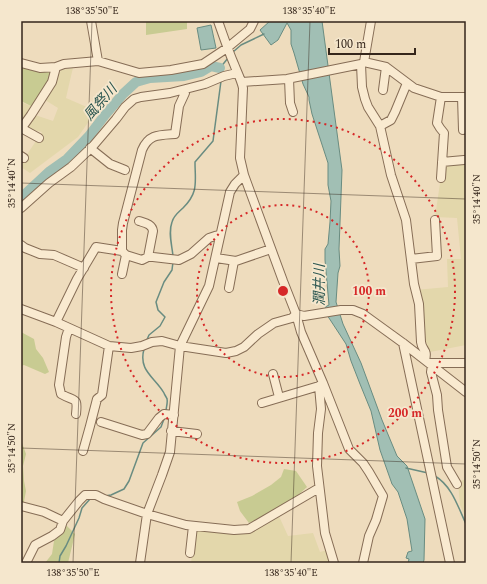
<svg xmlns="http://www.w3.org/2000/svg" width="487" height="584" viewBox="0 0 487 584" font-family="Spectral,'Noto Sans JP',serif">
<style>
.farmland{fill:#e3d7ab}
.green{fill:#c8cb92}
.water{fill:#a1bfb4;stroke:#698c81}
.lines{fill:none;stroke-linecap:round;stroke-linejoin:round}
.stream{stroke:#698c81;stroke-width:1.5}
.river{stroke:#a1bfb4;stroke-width:10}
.minor-casing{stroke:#866d56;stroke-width:10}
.minor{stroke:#f9ead0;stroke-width:8}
.ticks{fill:none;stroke:#35261b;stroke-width:1;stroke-opacity:0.45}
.ring{fill:none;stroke:#d62828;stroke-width:2;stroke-dasharray:2 4}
.labels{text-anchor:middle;stroke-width:3.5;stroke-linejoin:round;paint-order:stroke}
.water-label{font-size:14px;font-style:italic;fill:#2a554f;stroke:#f5e7cd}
.centre{fill:#d62828;stroke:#f5e7cd;stroke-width:2}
.ring-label{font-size:12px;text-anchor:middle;font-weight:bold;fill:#d62828;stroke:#f5e7cd;stroke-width:3.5;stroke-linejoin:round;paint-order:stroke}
.neatline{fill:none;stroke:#35261b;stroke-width:1.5}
.ticks-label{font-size:10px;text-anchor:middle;fill:#35261b}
</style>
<rect width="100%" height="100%" fill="#eedcbd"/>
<path class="farmland" d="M73 68 71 76 66 98 96 111 78 137 30 173 21 167 26 156 42 132 23 128 35 115 53 121 58 108 45 100 54 84 61 70Z
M21 102 33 107 21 124Z
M466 161V345L430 352 424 337 415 290 448 287 447 259H461L457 218 435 217 443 163Z
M466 479V518L460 505 458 482Z
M278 514 288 536 313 533 320 552 330 549 332 563H191L196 525 242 529Z"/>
<path class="green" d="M146 21H187V29L146 35Z
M21 66 50 71V81L33 107 21 101Z
M21 332 34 339 36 349 43 358 49 372 45 374 24 365 21 366Z
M21 440 26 454 23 466 24 481 26 491 23 507 21 506Z
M284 469 296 471 307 487 296 497 278 510 249 523 240 511 237 502 252 496 271 485 281 477Z
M66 525 75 534 68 563H45L52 554 54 541 59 533Z"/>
<path class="water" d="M270 21H322L342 170 339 249 340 266 338 273 336 302 343 324 361 363 382 420 397 456 407 466 425 519 424 560 423 563H408L409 559 406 558 408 552 412 551 407 519 398 492 392 484 380 450 371 411 360 384 351 361 346 344 327 315 325 307 329 305 325 260V249L328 244 330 222 331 201 328 185V163L312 114 309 100V97L303 84 294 53 291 44V30L287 23 278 40 271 45 260 30Z
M211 25 216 48 201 50 197 28Z"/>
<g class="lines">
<path class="stream" d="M233 52 241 45 264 34
M221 74 220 68 228 58
M173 256C172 245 168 233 172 222 174 215 179 212 183 208 199 192 195 182 195 162L213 141 221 81
M146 342 149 335 160 326 165 317 158 310 156 302 164 282 172 270 173 262
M144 349C138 371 155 377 164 393 164 394 167 398 167 399 168 402 166 408 166 411
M406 468 428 473
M435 476C452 486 458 507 466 524
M105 496 111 495 124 489 129 481 143 443 161 427 164 419
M59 563 60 556 66 546 79 518 82 508 90 499H92"/>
<path class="river" d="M21 198 50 171 67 159 89 136 105 115 123 94 136 82 150 78 184 76 201 72 211 66 220 68"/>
<defs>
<path id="minor" d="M91 21 98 61
M218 21C223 35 228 50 234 64 237 72 241 79 243 88L240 158 244 175 283 281 296 314 301 332 323 383 319 386 321 409 318 433 317 466 325 533 334 563
M364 62 371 21
M21 63 40 68 56 67 64 64 98 61 139 73 171 70 203 64 227 48 250 29 254 21
M361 64 362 87 365 99 368 107 380 126 391 175 406 220 414 284 419 304 421 342C422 351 428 349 425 360
M289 79 290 103 293 112
M242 82 287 79 361 64 364 62 386 67 414 88 441 97H466
M184 90 185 93 179 106 175 134C159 135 149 134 142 150L123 223 122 230V251L126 255 142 260 148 257H153L179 260 191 254 209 238 215 236 220 235
M383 90 386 67
M462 97 463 130
M380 126 391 120 395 112 407 83
M21 128 39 138
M21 129 31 115 52 82 56 67
M90 148 110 164 125 170
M21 156 24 158
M442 162 464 160
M441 178 444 133 440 128 437 123 441 97
M21 208 49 183 71 167 93 146 116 119 125 107 134 99 141 97 170 93 205 84 224 76 237 73
M139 221C145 223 152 224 153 231L148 257
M21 245 25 248 40 254 54 255 84 268
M216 258 236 261 271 249
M411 259 437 256 435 220
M122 274 126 255
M229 288 234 261
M21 309 56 322 109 346 131 348 142 346 152 342 162 341 180 346 226 353 236 351 244 347 258 334 274 323 292 318 296 314
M296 314 304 316 341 310H353L363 314 403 343 466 392
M56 322 77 279 96 247 122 251
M69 328 66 337 59 385 61 394C75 402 78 396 76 414
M403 343 450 563
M429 363H466
M432 365 431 372 437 395 438 410 447 467 457 484
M273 374 279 397
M323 383 349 449 363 463 369 472 383 496 376 520 369 536 363 563
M262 403 319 386
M101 422 142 435 147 434 159 418 164 414 174 415
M171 431 197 434
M83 451 90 426 97 399 102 395 109 346
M21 506 44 512 63 521
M190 553 193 526
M26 563 35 545 52 536 60 530 63 521 79 501 85 495H96L104 499 147 514 186 525 234 530 249 529 319 488
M140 563 147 514 162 475 170 452 180 346 209 286 230 192 235 184 244 175"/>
</defs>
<use href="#minor" class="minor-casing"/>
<use href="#minor" class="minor"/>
</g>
<path class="ticks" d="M21 183 466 199M21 448 466 464M73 563 92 21M291 563 310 21"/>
<g class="ring">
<circle cx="283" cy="291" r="86"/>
<circle cx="283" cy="291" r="172"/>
</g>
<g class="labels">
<g class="water-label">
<text transform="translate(100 102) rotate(-49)" y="5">風祭川</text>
<text transform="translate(319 285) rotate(-90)" y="5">潤井川</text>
</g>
</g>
<circle cx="283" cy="291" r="6" class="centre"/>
<g class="ring-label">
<text x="369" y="295">100 m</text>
<text x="405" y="417">200 m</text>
</g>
<rect width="487" height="584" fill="none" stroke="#f5e7cd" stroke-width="44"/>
<path d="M329 48v6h86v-6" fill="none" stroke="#35261b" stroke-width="2"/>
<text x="335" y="48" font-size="12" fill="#35261b" stroke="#f5e7cd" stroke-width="3" paint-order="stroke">100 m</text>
<rect x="22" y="22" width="443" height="540" class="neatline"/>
<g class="ticks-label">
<text x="92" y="14">138°35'50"E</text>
<text x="309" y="14">138°35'40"E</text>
<text transform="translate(11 183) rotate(-90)" y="4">35°14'40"N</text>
<text transform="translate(476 199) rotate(-90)" y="4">35°14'40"N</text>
<text transform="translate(11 448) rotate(-90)" y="4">35°14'50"N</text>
<text transform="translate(476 464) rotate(-90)" y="4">35°14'50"N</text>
<text x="73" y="576">138°35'50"E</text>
<text x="291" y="576">138°35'40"E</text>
</g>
</svg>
